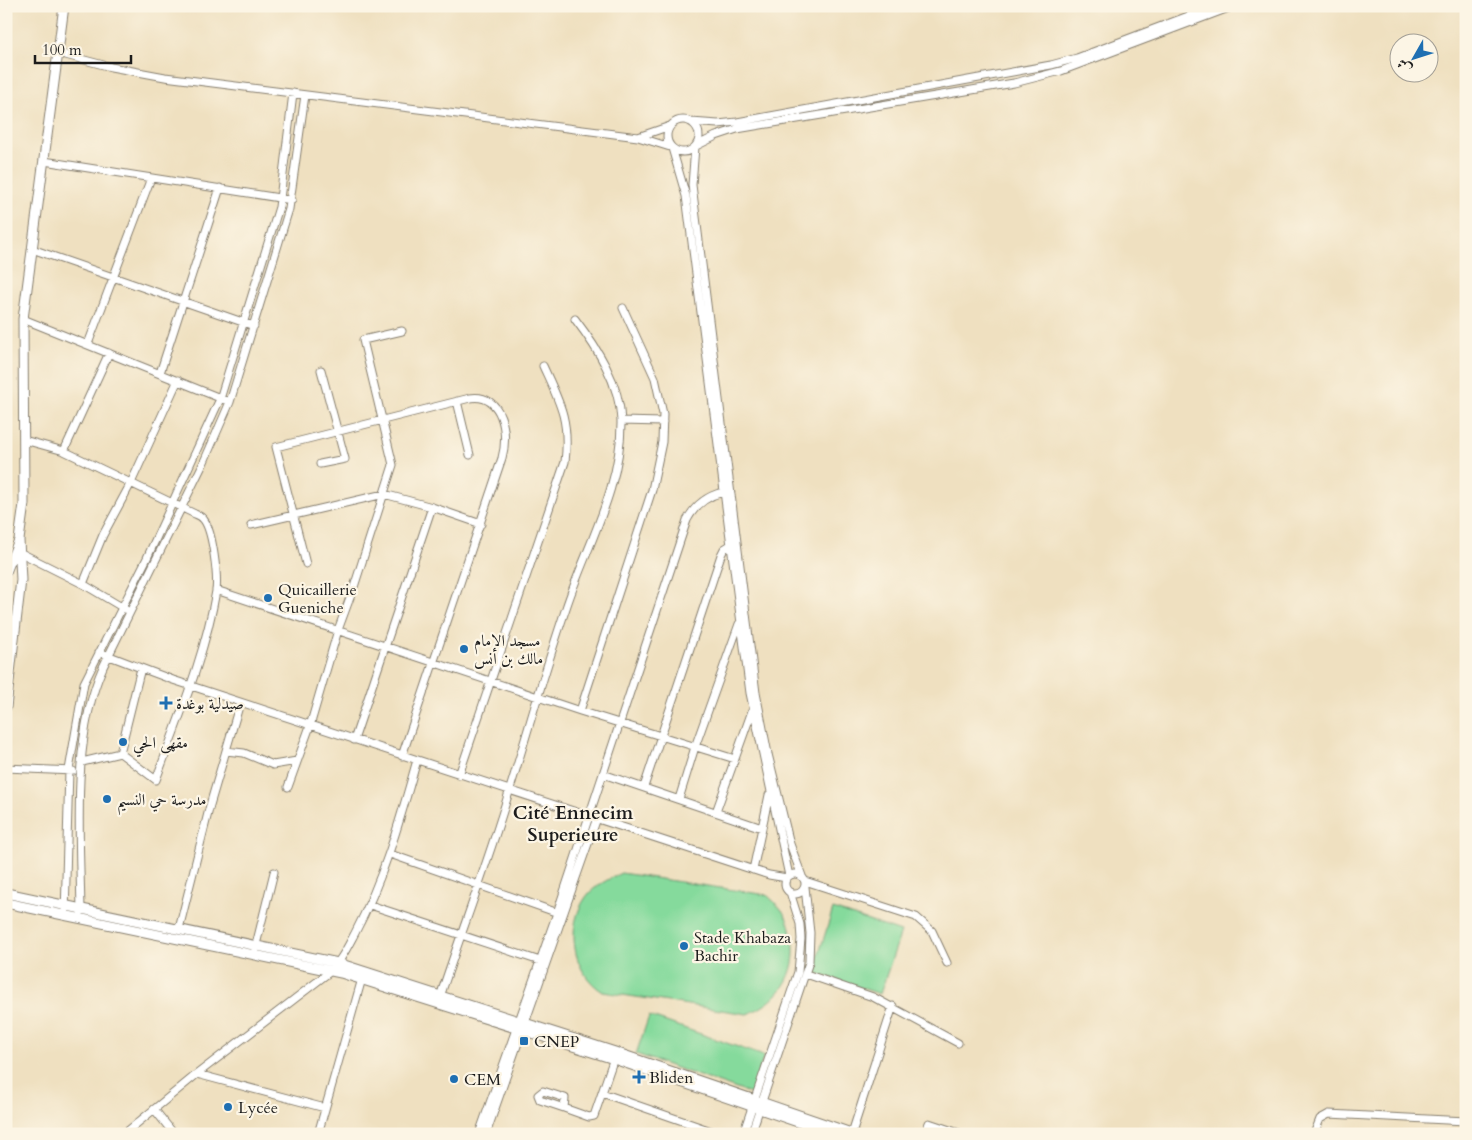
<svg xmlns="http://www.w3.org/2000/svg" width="1472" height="1140" viewBox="0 0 1472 1140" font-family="Cardo,Amiri,serif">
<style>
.green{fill:#85da9c;stroke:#507b5c}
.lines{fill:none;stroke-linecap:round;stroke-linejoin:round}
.minor-casing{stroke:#867e6e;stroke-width:9}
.tertiary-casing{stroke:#867e6e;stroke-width:11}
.minor{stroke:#fff;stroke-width:7}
.tertiary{stroke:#fff;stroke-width:9}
.poi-dot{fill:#1f6fb2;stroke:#fcf5e5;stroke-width:2}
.labels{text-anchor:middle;stroke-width:4.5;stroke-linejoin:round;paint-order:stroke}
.poi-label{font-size:16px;fill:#1c1c1c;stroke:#fcf5e5;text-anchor:start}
.quarter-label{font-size:19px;font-weight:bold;fill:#1c1c1c;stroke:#fcf5e5}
</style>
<rect width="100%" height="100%" fill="#fcf5e5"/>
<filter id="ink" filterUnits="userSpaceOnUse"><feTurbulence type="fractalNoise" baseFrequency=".02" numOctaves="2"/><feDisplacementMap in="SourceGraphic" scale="10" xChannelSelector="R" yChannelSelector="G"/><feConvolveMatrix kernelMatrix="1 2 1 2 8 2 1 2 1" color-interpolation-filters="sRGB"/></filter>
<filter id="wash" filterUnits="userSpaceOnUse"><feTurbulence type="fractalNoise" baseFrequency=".0096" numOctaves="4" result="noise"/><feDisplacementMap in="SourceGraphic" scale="20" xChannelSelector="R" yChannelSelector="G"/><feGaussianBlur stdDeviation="1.12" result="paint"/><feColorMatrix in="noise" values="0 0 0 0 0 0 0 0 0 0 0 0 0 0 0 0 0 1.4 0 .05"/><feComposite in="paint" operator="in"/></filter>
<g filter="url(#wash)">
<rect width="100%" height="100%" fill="#efe0c0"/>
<path class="green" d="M621 873 767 895C771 899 777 904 781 909 786 915 788 922 791 930 802 967 783 1001 747 1014L603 992C572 973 565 927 586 897 594 886 609 879 621 873Z
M833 909 901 932 880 994 816 973 815 966Z
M649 1016 764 1056 751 1094 636 1054Z"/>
</g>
<g filter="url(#ink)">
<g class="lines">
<defs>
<path id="minor" d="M58 53 111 67 165 77 638 137 670 147
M667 136a16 16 0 1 1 32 0a16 16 0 1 1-32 0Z
M691 122 718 124 737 122 1051 65 1077 58 1215 6
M638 137 670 126
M696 146 716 136 737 129 1014 83 1061 71 1234 6
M695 147 692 185 756 693 768 754 790 844 802 876
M672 148 686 196 750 693 789 876
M44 161 292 200
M32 249 254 326
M23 319 230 402
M88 344 151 178
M160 373 220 188
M457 401 470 455
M621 421 663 422
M24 440 64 451 195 514C198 515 202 517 204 520 213 532 218 577 216 591 205 656 178 719 156 780L120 753 82 762
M64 451 109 353
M320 464 345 459 321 370
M251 525 384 494 432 507 481 524
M21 553 83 584 125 609
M306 564 276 447 470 398C503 393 509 434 502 458L402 756
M83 584 103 535 131 483 178 380
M216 590 580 711 735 759
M99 652 141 668
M580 711 652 490 662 442 663 414 655 378 623 308
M354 740 432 507
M226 751 244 753 273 765 297 761
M120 753 141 668 173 680 769 875 787 878
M6 768 73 771
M603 774 762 828
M459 775 565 462C570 420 560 403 543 366
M288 787 310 726 338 630 355 584 393 465 363 340 402 331
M644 787 721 555 724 549 732 544
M679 799 695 747 739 624
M716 812 752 711
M390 854 561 914
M753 870 769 795
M785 884a10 10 0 1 1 20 0a10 10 0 1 1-20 0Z
M805 881 916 917 932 931 947 963
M370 905 540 961
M81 912C80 835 71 739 103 667L203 464 230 402 289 209 305 95
M65 915 69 770 84 683 147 558 220 399 279 207 293 93
M179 929 210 805 240 703
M255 949 274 872
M806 974 873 997 958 1043
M439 1000C462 930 488 862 509 792 528 731 545 669 566 608 586 547 622 487 621 421 620 383 597 348 575 319
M197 1074 325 1108
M543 1091 565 1098 564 1108 540 1100 538 1095Z
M602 1093 720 1134
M564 1108 589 1117 594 1116 615 1055
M154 1109 174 1134
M852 1133 893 1006
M124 1134 197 1074 327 974C340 963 347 948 355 933 384 878 400 820 417 760
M318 1134 363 975
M479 1134 557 913 687 520C695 505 707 496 723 492
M486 1134 597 818
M743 1134 798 972 801 939 800 924 790 892
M751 1134 809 962 810 933 805 887
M925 1134 929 1123 962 1134
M1314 1134 1320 1119 1329 1114 1466 1121"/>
<path id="tertiary" d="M6 572 19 540 24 504 23 319 64 6
M6 707 21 580 19 540
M6 893 338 963 615 1052 854 1134
M6 903 341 973 614 1059 833 1134"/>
</defs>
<use href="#minor" class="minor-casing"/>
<use href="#tertiary" class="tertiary-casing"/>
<use href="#minor" class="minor"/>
<use href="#tertiary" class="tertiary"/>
</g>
</g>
<g class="poi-dot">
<circle cx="268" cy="598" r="5"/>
<circle cx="464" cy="649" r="5"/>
<path d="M163.5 695.5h5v5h5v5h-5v5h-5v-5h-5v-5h5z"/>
<circle cx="123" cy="742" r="5"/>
<circle cx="107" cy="799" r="5"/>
<circle cx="684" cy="946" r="5"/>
<rect x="519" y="1036" width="10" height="10" rx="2.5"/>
<path d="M636.5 1069.5h5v5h5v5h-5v5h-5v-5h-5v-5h5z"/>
<circle cx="454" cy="1079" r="5"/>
<circle cx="228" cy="1107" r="5"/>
</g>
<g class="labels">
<g class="poi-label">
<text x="278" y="595">Quicaillerie<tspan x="278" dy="18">Gueniche</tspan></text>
<text x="474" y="646">مسجد الإمام<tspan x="474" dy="18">مالك بن أنس</tspan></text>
<text x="176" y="709">صيدلية بوغدة</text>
<text x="133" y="748">مقهى الحي</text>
<text x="117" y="805">مدرسة حي النسيم</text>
<text x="694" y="943">Stade Khabaza<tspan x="694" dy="18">Bachir</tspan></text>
<text x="534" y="1047">CNEP</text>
<text x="649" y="1083">Bliden</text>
<text x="464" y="1085">CEM</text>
<text x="238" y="1113">Lycée</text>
</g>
<g class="quarter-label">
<text x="573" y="819">Cité Ennecim<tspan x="573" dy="22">Superieure</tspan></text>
</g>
</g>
<rect width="1472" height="1140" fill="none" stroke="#fcf5e5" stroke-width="25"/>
<g transform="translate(1414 58) rotate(231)"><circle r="24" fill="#fcf5e5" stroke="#a29e95"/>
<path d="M0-4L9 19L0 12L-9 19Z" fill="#1f6fb2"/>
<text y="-8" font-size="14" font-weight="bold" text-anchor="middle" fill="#1c1c1c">ش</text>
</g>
<path d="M35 55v8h96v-8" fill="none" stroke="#1c1c1c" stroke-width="2.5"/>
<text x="42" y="55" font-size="15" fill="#1c1c1c" stroke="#fcf5e5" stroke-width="4" paint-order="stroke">100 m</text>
</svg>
